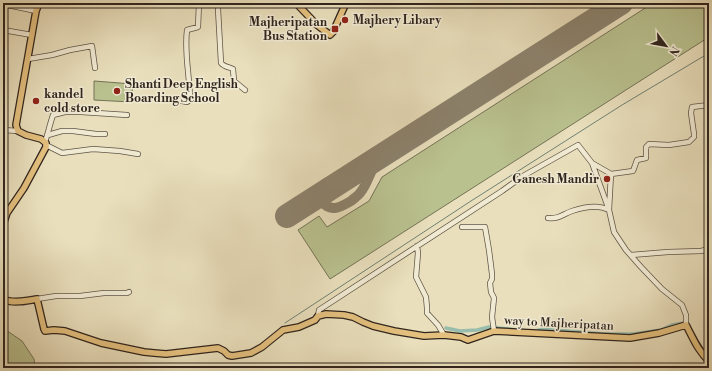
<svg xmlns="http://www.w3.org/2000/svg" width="712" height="371" viewBox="0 0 712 371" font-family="'Libre Bodoni',serif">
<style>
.green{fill:#b9c18f;stroke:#747356}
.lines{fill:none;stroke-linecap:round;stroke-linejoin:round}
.stream{stroke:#6e8073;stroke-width:1}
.canal{stroke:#98bdac;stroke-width:3.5}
.taxiway{stroke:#8c826d;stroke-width:10}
.runway{stroke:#8c826d;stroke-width:24}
.minor-casing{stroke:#5e5446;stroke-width:6}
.major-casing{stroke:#30251e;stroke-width:8}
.minor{stroke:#f1ead3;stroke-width:4.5}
.major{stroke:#e4c07e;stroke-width:5.5}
.poi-dot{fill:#8f2418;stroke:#f1ead3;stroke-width:1.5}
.labels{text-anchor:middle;stroke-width:3;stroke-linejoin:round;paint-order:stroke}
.poi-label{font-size:12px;font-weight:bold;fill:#30251e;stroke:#f1ead3;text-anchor:start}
.street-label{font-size:12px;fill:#30251e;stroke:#f1ead3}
</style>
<rect width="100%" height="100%" fill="#e9dfbc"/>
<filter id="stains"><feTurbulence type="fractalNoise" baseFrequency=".005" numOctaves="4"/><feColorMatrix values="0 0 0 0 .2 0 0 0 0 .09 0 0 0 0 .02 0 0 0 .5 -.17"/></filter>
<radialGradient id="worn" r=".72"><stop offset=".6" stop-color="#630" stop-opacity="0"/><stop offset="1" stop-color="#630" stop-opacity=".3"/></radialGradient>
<path class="green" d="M653 3H709V37L330 279 298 230 319 216 327 227 369 201 382 177Z
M94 81 133 84 131 102 94 100Z
M3 328 22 341 34 359 35 368H3Z"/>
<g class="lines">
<path class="stream" d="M285 323 471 201 622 105 709 53"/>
<path class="canal" d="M446 328 460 331 477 330 489 327 528 331
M536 331 542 329 604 334H633L661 330 672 325 684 323"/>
<path class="taxiway" d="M348 177C338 181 323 178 320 192 320 196 320 200 323 203 332 213 342 206 351 201 354 198 358 196 360 193 368 184 370 170 378 160 380 157 384 155 387 152"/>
<path class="runway" d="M287 216 621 3"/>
<defs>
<path id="minor" d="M219 3 218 9 221 63C224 67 229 67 233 69L234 81 245 90
M3 4 36 11
M3 30 32 35
M28 59 52 55 70 50 92 46 95 68
M177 100 187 102 190 100C190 77 184 54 187 30L198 27 199 3
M3 130 18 131
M48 135 62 131H73L96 134H105
M45 142C48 133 50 124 53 115L65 112H81L127 115
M46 145 62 153 93 149 120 151 138 154
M611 174 633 171 637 160 646 158V147L649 144 669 145 689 142 694 137V134L691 113 692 107 709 105
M548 218C560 219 563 214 572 211 584 207 598 204 609 210L592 163
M462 227H485L489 250 492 274V279L490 283 491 292 494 298 492 317 494 331
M417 246 418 253 416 277 426 297 427 308V313L438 325 444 335
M631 255 668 252 701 251 709 249
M37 299 56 296H80L104 293H127L129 292
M318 316 319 310 502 191 523 176 578 145 592 163 611 174 609 210 614 232 626 250 641 267 662 289 682 305 686 315V325"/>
<path id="major" d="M289 3 297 4 316 24 330 35 333 32 346 3
M3 225 7 213 24 188 46 147V143L41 139 26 135 18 131 16 125 36 11 39 3
M3 299C12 304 27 301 37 299L44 329 45 331 54 330 65 331 101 343 144 352 154 353 166 354 218 348 224 351 228 355 232 356 251 353 262 347 283 330 299 327 315 320 318 316 326 314 344 315 353 317 363 322 373 326 394 331 424 336 444 335 461 337 468 340 494 331 630 338 659 333 686 325C693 338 698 351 709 361"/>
</defs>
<use href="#minor" class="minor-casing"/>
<use href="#major" class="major-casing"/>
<use href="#minor" class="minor"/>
<use href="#major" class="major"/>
</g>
<g class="poi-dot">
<circle cx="345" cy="20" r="4"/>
<rect x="331" y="25" width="8" height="8" rx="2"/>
<circle cx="117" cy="91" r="4"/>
<circle cx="36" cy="101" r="4"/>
<circle cx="607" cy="179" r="4"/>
</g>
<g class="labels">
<g class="poi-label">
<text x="353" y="24">Majhery Libary</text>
<text x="327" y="26" text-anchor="end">Majheripatan<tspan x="327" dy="14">Bus Station</tspan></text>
<text x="125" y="88">Shanti Deep English<tspan x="125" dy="14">Boarding School</tspan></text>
<text x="44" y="98">kandel<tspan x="44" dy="14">cold store</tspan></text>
<text x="599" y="183" text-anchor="end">Ganesh Mandir</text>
</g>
<g class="street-label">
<text transform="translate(559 323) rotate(3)" y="4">way to Majheripatan</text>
</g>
</g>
<rect width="712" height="371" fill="none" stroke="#e9dfbc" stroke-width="16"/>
<rect x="4" y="4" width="704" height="363" fill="none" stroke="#30251e" stroke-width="2"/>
<rect x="8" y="8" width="696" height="355" fill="none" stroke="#30251e"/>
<g transform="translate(666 46) rotate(122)" stroke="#f1ead3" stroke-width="3" paint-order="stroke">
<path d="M0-3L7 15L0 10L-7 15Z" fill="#30251e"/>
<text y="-6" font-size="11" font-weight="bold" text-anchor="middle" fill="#30251e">N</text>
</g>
<rect width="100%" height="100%" filter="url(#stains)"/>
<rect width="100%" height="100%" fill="url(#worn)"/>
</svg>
